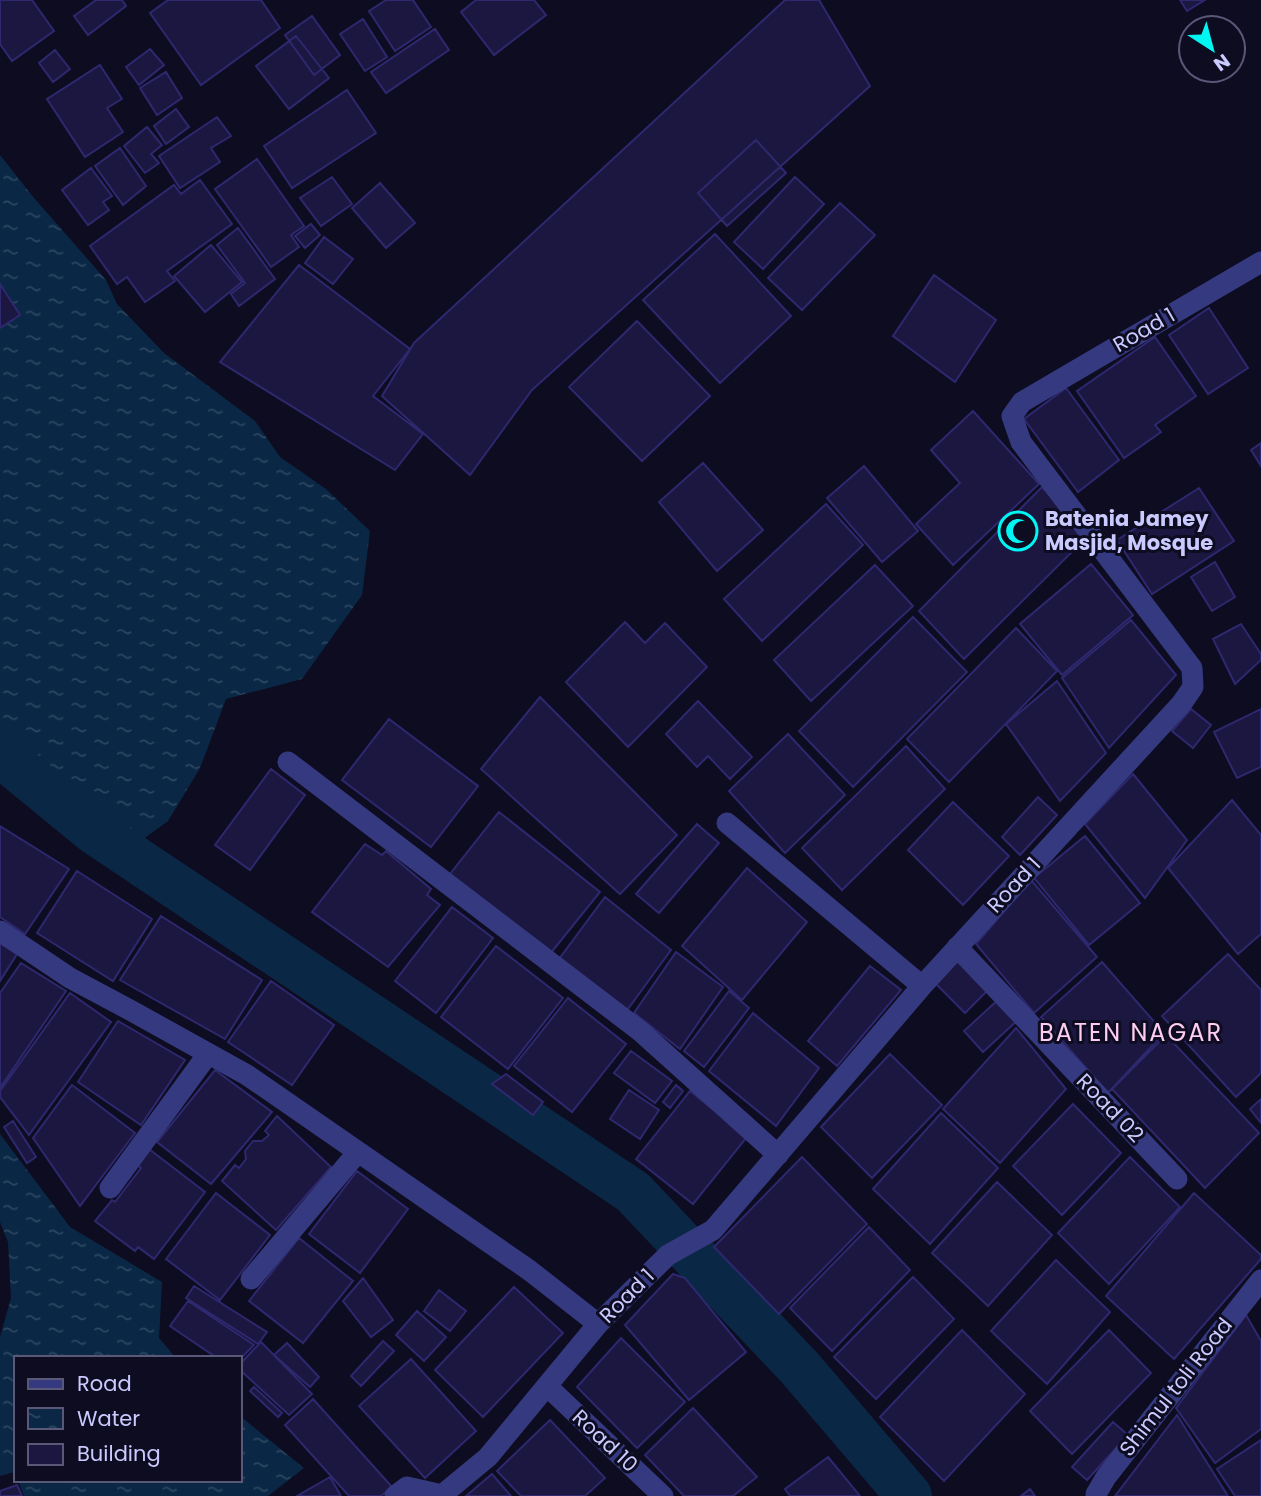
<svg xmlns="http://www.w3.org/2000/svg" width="1261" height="1496" viewBox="0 0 1261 1496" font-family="Poppins,sans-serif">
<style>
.water{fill:url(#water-ripples)}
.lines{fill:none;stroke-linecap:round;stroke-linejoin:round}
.canal{stroke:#0a2845;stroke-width:46}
.building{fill:#1b1741;stroke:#2e286e;stroke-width:2}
.minor{stroke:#353a80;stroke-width:21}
.labels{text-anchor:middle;stroke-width:6;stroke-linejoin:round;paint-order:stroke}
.street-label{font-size:21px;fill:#cbcaff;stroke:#0d0c20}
.poi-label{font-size:21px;font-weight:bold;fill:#cbcaff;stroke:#0d0c20;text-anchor:start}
.quarter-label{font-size:24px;letter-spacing:2px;fill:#ffccf2;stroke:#0d0c20}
</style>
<defs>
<pattern id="water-ripples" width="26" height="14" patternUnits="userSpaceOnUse" patternTransform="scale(1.75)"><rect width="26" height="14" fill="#0a2845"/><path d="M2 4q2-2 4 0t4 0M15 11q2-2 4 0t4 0" fill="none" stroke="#2c4661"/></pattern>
</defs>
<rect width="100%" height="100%" fill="#0d0c20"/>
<path class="water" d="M0 155 34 198 106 280 117 304 164 353 255 421 280 457 326 489 370 531 362 595 302 679 226 699 200 768 168 821 116 859 0 779Z
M0 1134 70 1227 162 1282 159 1338 176 1358H16V1476L14 1472 0 1476V1337L11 1298 8 1242 0 1222Z
M240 1416 304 1468 268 1496H24L18 1480H240Z"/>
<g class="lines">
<path class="canal" d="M0 756 5 758 95 832 633 1192 799 1367 909 1496"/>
</g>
<path class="building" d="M0 0H32L54 31 12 61 0 44Z
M96 0H122L126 6 88 35 74 16Z
M168 0H261L280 28 201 85 150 13Z
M386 0H413L431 27 395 51 369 11Z
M476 0H534L546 15 494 55 461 12Z
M785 0H819L870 86 532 390 470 475 382 396 414 343Z
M1180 0H1205L1187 11Z
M312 16 340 55 314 75 285 35Z
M363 19 387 57 365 71 340 34Z
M435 29 449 50 386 93 371 72Z
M296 36 329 78 289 109 256 66Z
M150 49 164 65 139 85 126 67Z
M55 50 70 69 53 82 39 63Z
M100 65 122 99 107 108 123 132 85 157 47 99Z
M166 72 182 98 157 115 140 88Z
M347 90 376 133 292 188 264 146Z
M176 109 189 127 166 144 154 126Z
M217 117 231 136 211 148 220 162 180 188 159 156Z
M147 127 162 145 151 154 159 163 145 173 124 146Z
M756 140 786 173 727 226 698 193Z
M120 148 146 186 123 205 95 166Z
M257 159 304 226 291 235 299 247 271 267 215 189Z
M91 168 112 196 103 202 109 210 88 225 62 190Z
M332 177 352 204 321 226 300 198Z
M795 177 824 204 763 269 734 242Z
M200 180 232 224 167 271 175 281 145 302 127 277 117 284 90 246 174 185 181 194Z
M380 183 415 223 386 248 352 208Z
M840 203 875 235 802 310 768 278Z
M311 224 320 235 305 248 295 236Z
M238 228 275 279 239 306 231 294 245 283 217 245Z
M715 234 791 316 720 383 643 300Z
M324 237 353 259 333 284 305 263Z
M211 245 242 282 205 312 174 276Z
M299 265 410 349 373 396 423 434 395 470 220 362Z
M934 275 996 320 955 382 893 336Z
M0 284 20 315 0 328Z
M1209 308 1248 368 1208 394 1169 335Z
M637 321 710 396 642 461 569 387Z
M1155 337 1196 396 1155 425 1161 432 1124 458 1077 391Z
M1066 388 1119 460 1078 492 1024 419Z
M973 411 1039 484 953 565 916 524 960 483 931 450Z
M1261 443V466L1251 450Z
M703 463 763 530 717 571 659 502Z
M864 466 918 531 882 562 827 498Z
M1042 487 1088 536 964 659 919 611Z
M1199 488 1234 541 1152 594 1117 540Z
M826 504 863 545 762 641 724 599Z
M1215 562 1235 597 1212 611 1191 577Z
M1091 564 1133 615 1062 675 1020 624Z
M875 565 913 606 811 701 774 660Z
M913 617 967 672 853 787 799 731Z
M1131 620 1176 675 1109 748 1062 678Z
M625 622 645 643 665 623 707 667 628 747 566 682Z
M1241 624 1261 654V660L1235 684 1213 639Z
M1016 628 1057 671 949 782 907 739Z
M1057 681 1106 753 1060 801 1006 724Z
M540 697 677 835 620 894 481 769Z
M698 701 752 757 730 779 708 756 697 767 666 734Z
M1191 709 1211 725 1193 748 1172 731Z
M1261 709V767L1237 778 1214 732Z
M389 719 478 786 431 847 342 780Z
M788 734 845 795 785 853 729 791Z
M906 746 945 789 842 890 802 848Z
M271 769 305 795 250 870 215 845Z
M1133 774 1187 840 1145 898 1085 824Z
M1038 797 1057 815 1020 855 1002 837Z
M1232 800 1261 835V934L1238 954 1168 868Z
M953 802 1009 856 963 905 908 850Z
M499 812 600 892 550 954 450 874Z
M697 824 719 843 659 913 636 894Z
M0 826 69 869 25 934 0 917Z
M1085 836 1140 903 1089 945 1034 878Z
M365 844 382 855 386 851 431 889 427 895 440 905 388 967 312 912Z
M747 868 807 922 742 1000 682 946Z
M77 871 152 919 113 981 37 933Z
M1031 880 1097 957 1034 1013 976 944Z
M605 897 671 950 625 1013 559 959Z
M452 907 493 938 436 1013 395 981Z
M161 916 262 980 225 1039 120 980Z
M0 943 17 954 0 981Z
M496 946 563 998 508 1069 441 1017Z
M676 952 723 987 680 1049 634 1013Z
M1228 954 1261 990V1073L1236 1097 1162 1016Z
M956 957 989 989 965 1013 933 981Z
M1102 962 1164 1033 1108 1093 1041 1017Z
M21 963 66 991 0 1088V993Z
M870 966 901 990 837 1066 808 1041Z
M271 981 334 1025 292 1085 228 1042Z
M729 991 749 1008 704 1067 684 1051Z
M70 993 111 1022 29 1135 0 1097V1091Z
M568 998 626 1044 572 1112 514 1066Z
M999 999 1019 1019 983 1052 964 1031Z
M753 1013 819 1068 776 1126 709 1071Z
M118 1021 185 1060 141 1125 78 1082Z
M1016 1028 1066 1089 1000 1163 943 1109Z
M1166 1035 1259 1133 1205 1188 1112 1089Z
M631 1051 672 1081 655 1103 614 1073Z
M890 1054 942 1105 872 1178 821 1127Z
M215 1070 272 1112 211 1184 157 1142Z
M506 1074 543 1102 533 1115 492 1084Z
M72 1085 135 1133 80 1206 33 1138Z
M676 1085 683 1091 670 1108 663 1102Z
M629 1090 659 1110 640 1139 610 1119Z
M690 1091 747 1137 693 1204 636 1159Z
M1261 1099V1123L1250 1109Z
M1073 1104 1121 1153 1062 1215 1013 1166Z
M941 1113 998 1168 930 1244 873 1189Z
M277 1116 331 1167 276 1230 222 1181 235 1165 239 1168 246 1159 245 1151 253 1141H262L269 1135 265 1131Z
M13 1121 36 1157 27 1163 4 1127Z
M149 1149 205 1192 154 1259 138 1247 135 1251 95 1221 112 1200 115 1202 141 1168 137 1165Z
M802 1157 867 1224 779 1314 714 1247Z
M1130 1157 1180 1207 1109 1284 1058 1233Z
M357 1171 408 1209 360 1273 309 1234Z
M997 1182 1052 1235 988 1306 932 1253Z
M216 1193 270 1235 220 1300 166 1259Z
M1194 1193 1261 1255V1259L1174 1359 1106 1296Z
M869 1227 910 1270 832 1351 790 1308Z
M299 1238 353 1281 303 1343 249 1301Z
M1056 1260 1110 1312 1047 1384 991 1331Z
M673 1274 685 1278 746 1352 689 1400 625 1325Z
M913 1277 954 1319 876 1399 834 1357Z
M363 1278 393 1320 371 1337 343 1301Z
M194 1286 267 1332 258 1344 186 1298Z
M514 1287 563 1333 483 1417 435 1370Z
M439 1290 466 1311 450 1331 424 1311Z
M188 1301 254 1345 240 1359V1358H217L170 1326Z
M417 1311 446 1337 424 1361 396 1335Z
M1246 1315 1261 1341V1429L1215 1463 1176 1408Z
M962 1330 1025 1394 944 1481 880 1417Z
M1109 1330 1151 1373 1072 1454 1030 1411Z
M621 1338 685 1402 637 1448 577 1387Z
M383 1341 394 1351 361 1386 351 1376Z
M261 1342 312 1394 289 1415 240 1370V1364Z
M287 1343 319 1377 310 1387 274 1355Z
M411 1359 476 1431 425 1478 359 1406Z
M254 1387 282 1413 278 1417 250 1391Z
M313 1399 392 1487 381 1496H349L285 1425Z
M693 1408 757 1477 733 1496H684L645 1455Z
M1177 1415 1228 1496H1115Z
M550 1420 605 1478 585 1496H521L497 1471Z
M1113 1422 1128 1435 1087 1480 1072 1467Z
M1261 1440V1496H1235L1217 1469Z
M828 1457 860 1496H790L785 1489Z
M492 1474 511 1496H466Z
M330 1477 341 1496H297Z
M17 1485 22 1496H0V1491Z
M1030 1489 1035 1496H1021Z"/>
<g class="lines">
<path class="minor" d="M288 762 640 1031 778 1155
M727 823 922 986
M0 931 70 978 130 1010 247 1075 529 1270 598 1324
M957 947 1177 1179
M110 1188 208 1054
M251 1279 358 1152
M547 1386 663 1496
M395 1496 407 1487 442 1495 488 1457 598 1324 668 1255 713 1230 922 986 1182 703 1193 687 1192 668 1021 442 1012 416 1022 402 1261 262
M1096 1496V1494L1106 1477 1261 1280"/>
</g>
<defs>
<symbol id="mosque-ring" viewBox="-11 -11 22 22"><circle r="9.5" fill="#0d0c20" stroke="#00f5f3" stroke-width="1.5"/><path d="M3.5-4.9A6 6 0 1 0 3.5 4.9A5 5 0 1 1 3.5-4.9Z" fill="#00f5f3"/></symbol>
</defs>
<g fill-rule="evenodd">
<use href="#mosque-ring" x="996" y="509" width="44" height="44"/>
</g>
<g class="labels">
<g class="street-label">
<text transform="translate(1144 330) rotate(-30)" y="7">Road 1</text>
<text transform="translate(1014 885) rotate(-47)" y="7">Road 1</text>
<text transform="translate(1110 1108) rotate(46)" y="7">Road 02</text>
<text transform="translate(627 1296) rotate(-45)" y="7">Road 1</text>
<text transform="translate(1176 1387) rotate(-52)" y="7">Shimul toli Road</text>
<text transform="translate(605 1441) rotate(43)" y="7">Road 10</text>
</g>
<g class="poi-label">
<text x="1045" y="526">Batenia Jamey<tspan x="1045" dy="24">Masjid, Mosque</tspan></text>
</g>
<g class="quarter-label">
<text x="1131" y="1041">BATEN NAGAR</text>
</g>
</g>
<rect x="14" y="1356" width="228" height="126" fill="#0d0c20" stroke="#595879" stroke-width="2"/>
<rect x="28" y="1379" width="35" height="10" fill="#353a80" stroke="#595879" stroke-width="2"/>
<text x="77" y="1391" font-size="21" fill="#cbcaff">Road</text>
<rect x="28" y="1408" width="35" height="21" fill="url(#water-ripples)" stroke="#595879" stroke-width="2"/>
<text x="77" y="1426" font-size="21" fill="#cbcaff">Water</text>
<rect x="28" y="1444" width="35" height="21" fill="#1b1741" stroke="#595879" stroke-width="2"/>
<text x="77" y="1461" font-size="21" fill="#cbcaff">Building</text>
<g transform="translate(1212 49) rotate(144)"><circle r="33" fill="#0d0c20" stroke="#595879" stroke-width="2"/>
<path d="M0-5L12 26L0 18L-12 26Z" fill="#00f5f3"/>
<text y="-10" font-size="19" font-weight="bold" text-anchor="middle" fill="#cbcaff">N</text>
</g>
</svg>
